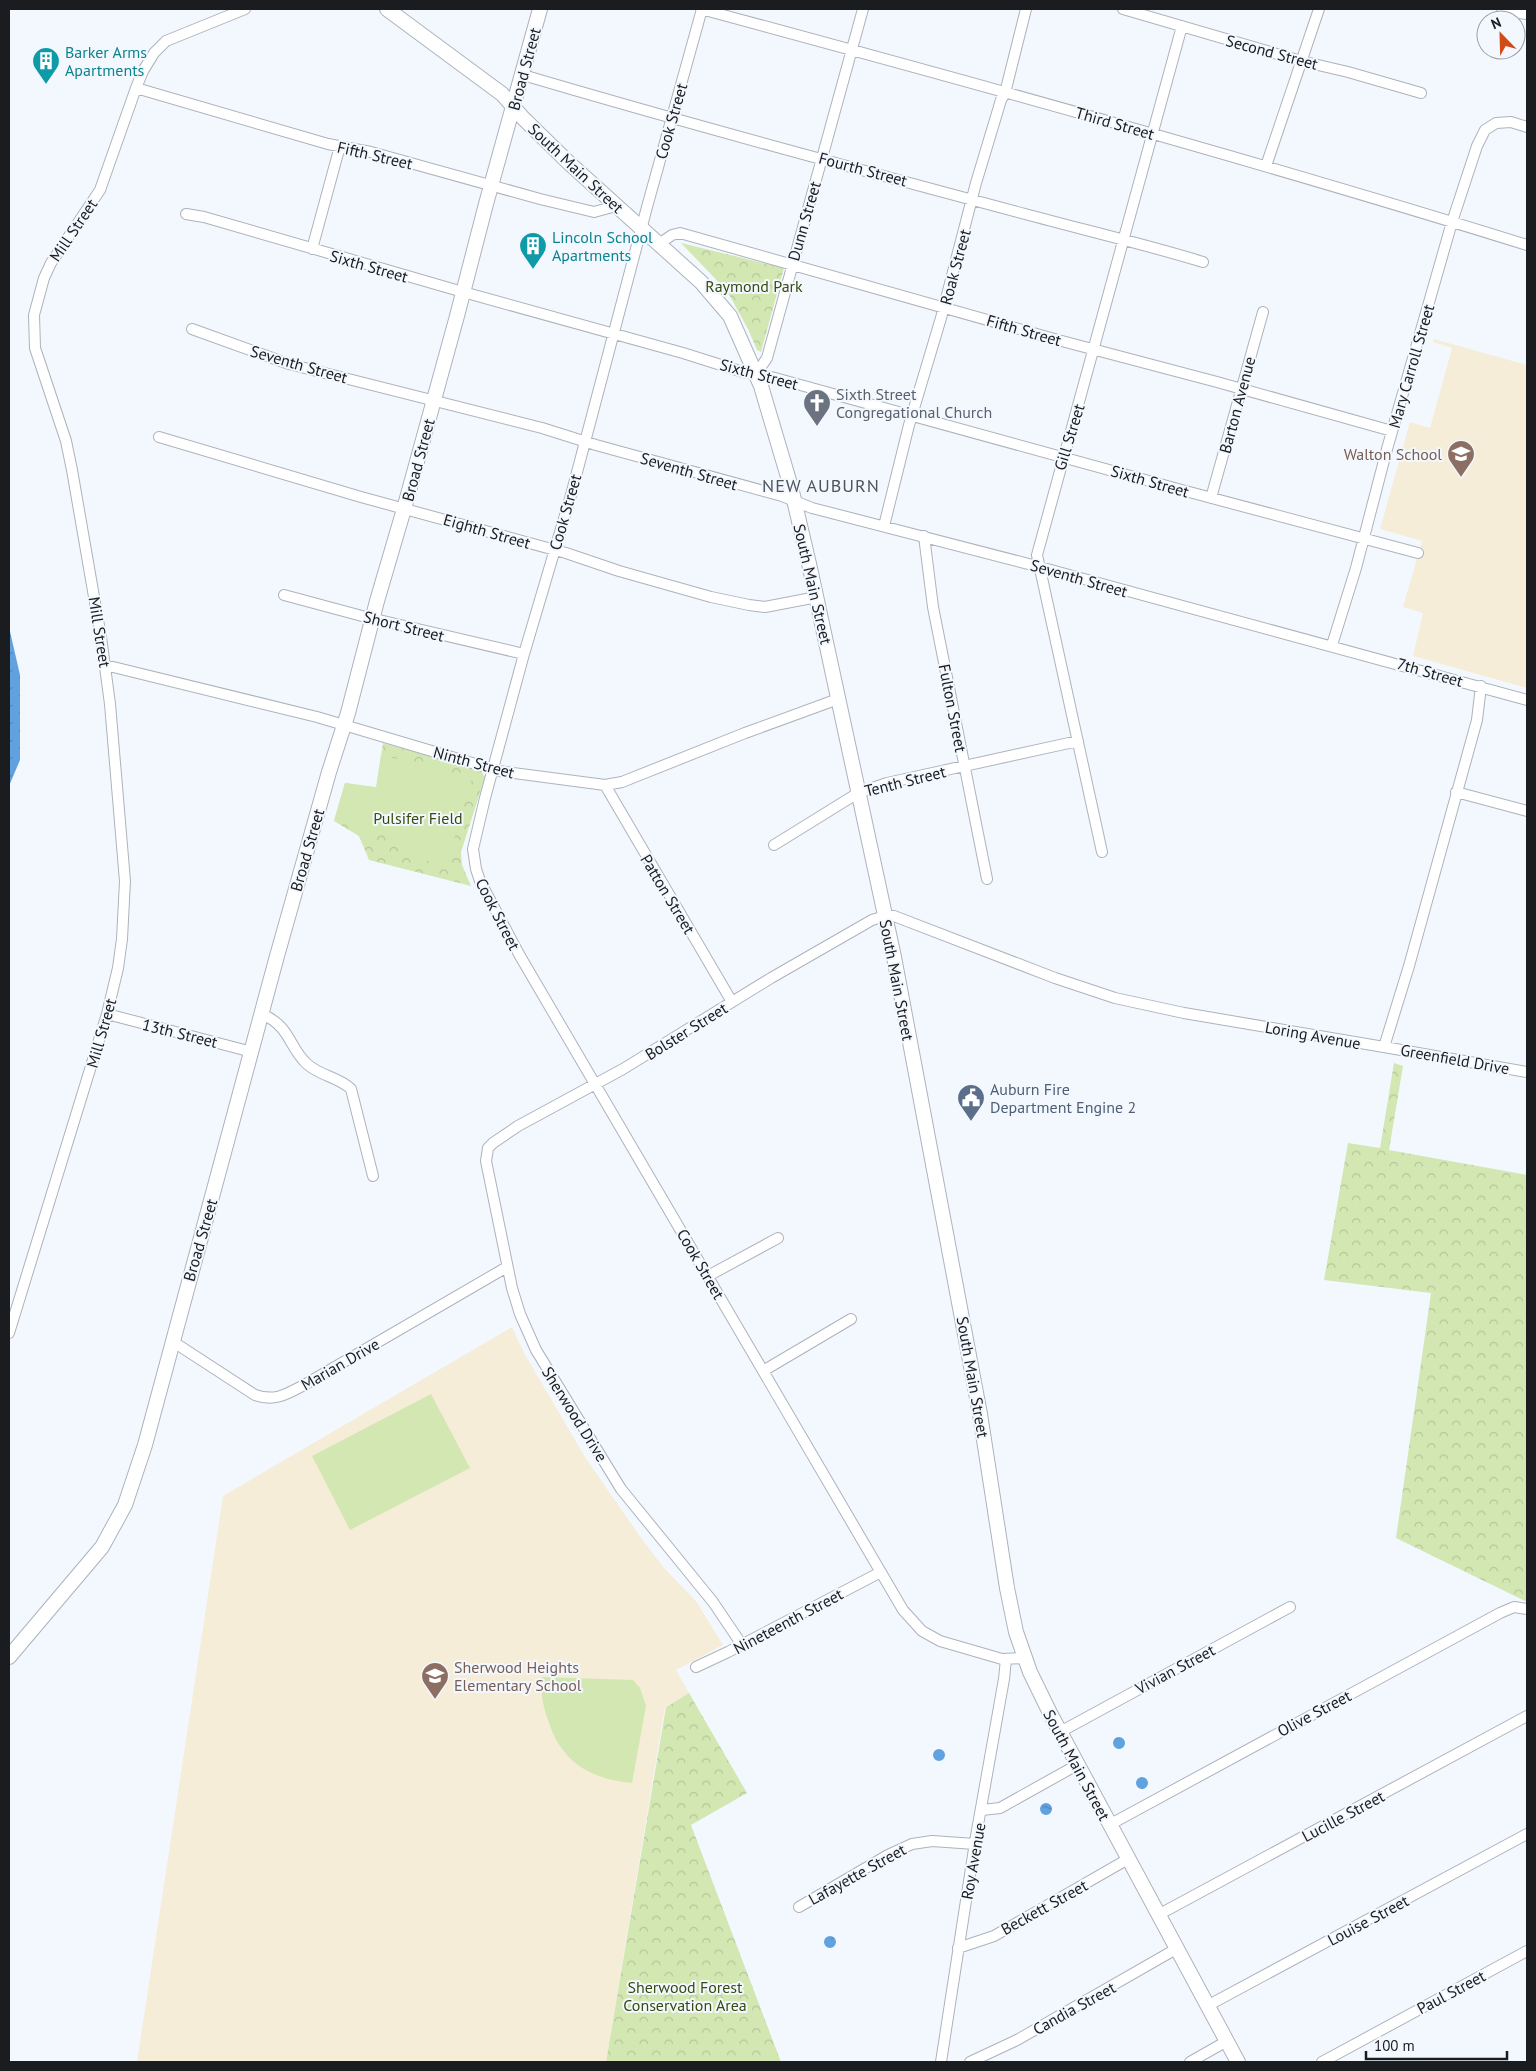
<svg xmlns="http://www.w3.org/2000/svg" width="1536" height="2071" viewBox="0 0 1536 2071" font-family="'PT Sans',sans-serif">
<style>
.education{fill:#f6edd8}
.forest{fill:url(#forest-crowns)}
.pitch{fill:#d3e7b2}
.water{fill:url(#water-ripples)}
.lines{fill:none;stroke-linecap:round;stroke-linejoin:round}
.street-casing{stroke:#adb3bb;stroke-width:12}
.secondary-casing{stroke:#adb3bb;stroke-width:16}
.street{stroke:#fff;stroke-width:10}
.secondary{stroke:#fff;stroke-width:14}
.labels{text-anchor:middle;stroke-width:4;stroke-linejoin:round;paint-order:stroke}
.culture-label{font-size:16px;fill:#0d838f;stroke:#f3f8ff;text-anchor:start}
.street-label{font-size:16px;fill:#1a1c1f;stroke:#f3f8ff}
.park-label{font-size:16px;fill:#384a0e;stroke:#f3f8ff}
.worship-label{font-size:16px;fill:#5b616d;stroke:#f3f8ff;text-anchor:start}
.education-label{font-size:16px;fill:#785e54;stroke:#f3f8ff;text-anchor:end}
.service-label{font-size:16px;fill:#4e5e75;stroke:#f3f8ff;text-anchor:start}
.neighbourhood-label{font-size:18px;letter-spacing:1px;fill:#4f545b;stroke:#f3f8ff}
</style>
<defs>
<pattern id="forest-crowns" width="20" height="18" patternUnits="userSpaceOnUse" patternTransform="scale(1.25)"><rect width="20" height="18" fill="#d3e7b2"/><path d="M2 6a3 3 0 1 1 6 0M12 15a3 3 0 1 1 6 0" fill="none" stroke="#b5c699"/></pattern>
<pattern id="water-ripples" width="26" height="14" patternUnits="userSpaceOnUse" patternTransform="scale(1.25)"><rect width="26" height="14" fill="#60a2df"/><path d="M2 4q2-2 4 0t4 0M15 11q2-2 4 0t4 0" fill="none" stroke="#4e83b4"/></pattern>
</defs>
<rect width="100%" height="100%" fill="#f3f8ff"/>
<path class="education" d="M1434 339 1527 365V688L1413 656 1423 613 1403 607 1422 541 1380 529 1410 422 1430 428 1452 348 1433 342Z
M512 1327 523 1351 585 1457 639 1535 664 1568 696 1601 723 1645 676 1670 689 1693 665 1707 606 2062H137L223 1496Z"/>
<path class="forest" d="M681 243 784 268 761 352 757 350 748 329 727 291Z
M383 743 480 770 485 777 461 852 462 865 471 886 369 860 359 836 334 821 345 783 376 787Z
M1394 1063 1403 1066 1389 1150 1527 1175V1602L1396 1538 1431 1293 1324 1280 1348 1143 1380 1148Z
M689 1693 747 1793 691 1825 781 2062H606L666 1707Z"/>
<path class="pitch" d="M381 755 457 774 470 775 472 779 445 869 406 850 387 828 377 804V784Z
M345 783 376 788 377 804 381 827 376 833 334 821Z
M431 1394 470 1468 350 1530 312 1456Z
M542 1677 633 1680 640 1688 646 1706 632 1783C590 1779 561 1762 548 1720 543 1705 540 1692 542 1677Z"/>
<path class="water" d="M9 627 20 675V760L9 786Z
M1113 1743a6 6 0 1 1 12 0a6 6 0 1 1-12 0Z
M933 1755a6 6 0 1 1 12 0a6 6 0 1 1-12 0Z
M1136 1783a6 6 0 1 1 12 0a6 6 0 1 1-12 0Z
M1040 1809a6 6 0 1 1 12 0a6 6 0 1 1-12 0Z
M824 1942a6 6 0 1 1 12 0a6 6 0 1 1-12 0Z"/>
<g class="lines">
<defs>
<path id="street" d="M701 9C978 84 1254 160 1527 245
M702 9 647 207 571 495 524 654 485 798 473 849 476 869 480 881 520 956 903 1610 922 1631 940 1641 1002 1659 1025 1658
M1123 9 1301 61 1348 72 1421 93
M523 75C689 124 857 169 1025 214 1084 230 1144 244 1203 262
M136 88 328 144 371 152 540 199 594 212 616 206
M1266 166 1319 9
M186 214 204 217 456 290 683 353 743 372 775 378 1178 489 1418 553
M659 244 672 235 680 233 1058 340 1217 382 1392 431
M312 249 340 146
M192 329 289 364 542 428 596 445 782 496 812 508 1040 567 1527 700
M756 374 767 358 863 9
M159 437 361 497 566 553 619 571 711 597 749 605 765 607 817 597
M1211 498 1263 312
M884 526 909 425 941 318 976 183 1001 100 1005 93 1026 9
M924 536 933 607 987 879
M284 595 362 616 524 654
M1332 645 1356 568 1387 449 1452 222 1477 146 1485 130 1496 123 1511 122 1527 127
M105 665 317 717 499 771 605 785 622 782 745 733 838 699
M605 785 732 1002
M1456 792 1527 811
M774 845 858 793 887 783 1078 741
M1102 852 1037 555 1182 26
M107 1014 252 1052
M262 1014C291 1027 288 1046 307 1064 320 1076 339 1077 351 1089L373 1176
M1384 1047 1527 1072
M708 1276 778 1238
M9 1333 107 1014 118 968 122 939 125 881 110 704 101 637 72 470 66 441 35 348 34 315 44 278 51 263 100 190 136 88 143 71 154 53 166 41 245 9
M172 1341 255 1395C275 1402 287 1394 304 1385L507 1267
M763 1371 851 1319
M742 1645 713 1602 621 1489 536 1350 520 1314 512 1288 486 1161 488 1148 493 1143 518 1126 623 1069 771 978 872 920 885 916H894L1055 978 1115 998 1184 1013 1384 1047 1409 966 1477 720 1481 686
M696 1667 728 1652 879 1573
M1060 1732 1290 1607
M982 1810 1000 1808 1077 1765
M1109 1825 1500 1613 1514 1607 1527 1609
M799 1907 888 1855 912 1844 932 1841 975 1844
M1158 1915 1527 1716
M958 1948 994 1936 1128 1859
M1207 2006 1527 1834
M941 2062 976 1836 1004 1679 1006 1659
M970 2062 1017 2040 1176 1949
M1190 2062 1227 2041
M1322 2062 1527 1951"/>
<path id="secondary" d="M387 9 502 94 523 118 569 163 701 282 730 316 761 386 791 487 810 568 894 957 980 1414 1007 1588 1016 1632 1030 1672 1050 1713 1238 2062
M1504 9 1527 12
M9 1657 102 1547 125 1505 145 1445 277 956 329 772 348 713 377 601 404 509 457 316 486 204 540 9"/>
</defs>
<use href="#street" class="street-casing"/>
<use href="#secondary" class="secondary-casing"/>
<use href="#street" class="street"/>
<use href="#secondary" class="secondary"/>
</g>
<defs>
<symbol id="building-pin" viewBox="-11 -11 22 30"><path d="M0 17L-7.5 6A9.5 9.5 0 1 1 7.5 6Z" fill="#0f9aa8" stroke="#f3f8ff"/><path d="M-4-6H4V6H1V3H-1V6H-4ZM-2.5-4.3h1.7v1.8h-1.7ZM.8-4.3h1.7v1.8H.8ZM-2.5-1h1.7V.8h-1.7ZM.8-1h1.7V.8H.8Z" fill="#fff"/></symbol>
<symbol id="church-pin" viewBox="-11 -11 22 30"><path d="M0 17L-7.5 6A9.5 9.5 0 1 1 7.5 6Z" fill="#6b7280" stroke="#f3f8ff"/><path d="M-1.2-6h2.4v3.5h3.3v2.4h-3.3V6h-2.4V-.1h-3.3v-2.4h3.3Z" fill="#fff"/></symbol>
<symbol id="school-pin" viewBox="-11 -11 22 30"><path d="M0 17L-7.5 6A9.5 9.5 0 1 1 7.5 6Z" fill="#8d6e63" stroke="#f3f8ff"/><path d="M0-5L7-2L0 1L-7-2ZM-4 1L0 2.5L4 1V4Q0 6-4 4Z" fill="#fff"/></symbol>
<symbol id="civic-pin" viewBox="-11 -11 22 30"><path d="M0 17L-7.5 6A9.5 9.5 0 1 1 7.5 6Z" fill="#5c6f8a" stroke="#f3f8ff"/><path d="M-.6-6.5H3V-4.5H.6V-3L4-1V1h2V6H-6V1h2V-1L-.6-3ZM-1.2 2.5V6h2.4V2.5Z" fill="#fff"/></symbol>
</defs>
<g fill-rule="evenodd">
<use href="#building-pin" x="30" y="45" width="32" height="43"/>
<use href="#building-pin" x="517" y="230" width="32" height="43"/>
<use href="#church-pin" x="801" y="387" width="32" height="43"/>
<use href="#school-pin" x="1445" y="438" width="32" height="43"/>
<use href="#civic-pin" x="955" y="1082" width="32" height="43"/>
<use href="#school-pin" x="419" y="1660" width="32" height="43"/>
</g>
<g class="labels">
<g class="culture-label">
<text x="65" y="58">Barker Arms<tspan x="65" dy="18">Apartments</tspan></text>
<text x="552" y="243">Lincoln School<tspan x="552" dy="18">Apartments</tspan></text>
</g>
<g class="street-label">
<text transform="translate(1272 52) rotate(15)" y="6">Second Street</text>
<text transform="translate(524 69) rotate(-75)" y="6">Broad Street</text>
<text transform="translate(671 121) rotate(-74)" y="6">Cook Street</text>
<text transform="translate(1115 123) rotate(16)" y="6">Third Street</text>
<text transform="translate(375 155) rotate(13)" y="6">Fifth Street</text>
<text transform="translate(576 168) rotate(43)" y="6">South Main Street</text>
<text transform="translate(863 169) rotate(15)" y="6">Fourth Street</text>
<text transform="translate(804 221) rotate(-74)" y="6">Dunn Street</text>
<text transform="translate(73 230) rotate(-56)" y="6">Mill Street</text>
<text transform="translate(369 266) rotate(16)" y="6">Sixth Street</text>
<text transform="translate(955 267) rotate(-75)" y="6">Roak Street</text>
<text transform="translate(1024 330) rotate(16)" y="6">Fifth Street</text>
<text transform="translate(299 364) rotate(16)" y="6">Seventh Street</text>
<text transform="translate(1411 366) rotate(-74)" y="6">Mary Carroll Street</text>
<text transform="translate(759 374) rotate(15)" y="6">Sixth Street</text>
<text transform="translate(1237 405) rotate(-75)" y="6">Barton Avenue</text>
<text transform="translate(1069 437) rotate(-73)" y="6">Gill Street</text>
<text transform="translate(418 460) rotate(-75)" y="6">Broad Street</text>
<text transform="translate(689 471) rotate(16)" y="6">Seventh Street</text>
<text transform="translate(1150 481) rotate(16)" y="6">Sixth Street</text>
<text transform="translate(565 512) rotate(-74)" y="6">Cook Street</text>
<text transform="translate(487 531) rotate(16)" y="6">Eighth Street</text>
<text transform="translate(1079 578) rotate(16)" y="6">Seventh Street</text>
<text transform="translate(813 584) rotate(77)" y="6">South Main Street</text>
<text transform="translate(404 626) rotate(14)" y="6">Short Street</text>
<text transform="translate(100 632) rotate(81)" y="6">Mill Street</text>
<text transform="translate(1430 672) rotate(16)" y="6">7th Street</text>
<text transform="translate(953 708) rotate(79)" y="6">Fulton Street</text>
<text transform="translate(474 762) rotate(15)" y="6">Ninth Street</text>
<text transform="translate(905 781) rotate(-14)" y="6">Tenth Street</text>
<text transform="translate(307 850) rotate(-74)" y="6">Broad Street</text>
<text transform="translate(668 894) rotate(59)" y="6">Patton Street</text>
<text transform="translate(498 914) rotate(63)" y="6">Cook Street</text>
<text transform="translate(897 980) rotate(79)" y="6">South Main Street</text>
<text transform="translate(686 1031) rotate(-32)" y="6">Bolster Street</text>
<text transform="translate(101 1033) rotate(-74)" y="6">Mill Street</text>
<text transform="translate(180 1033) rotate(14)" y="6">13th Street</text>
<text transform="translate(1313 1035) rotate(10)" y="6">Loring Avenue</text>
<text transform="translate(1455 1059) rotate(10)" y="6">Greenfield Drive</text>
<text transform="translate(200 1240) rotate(-74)" y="6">Broad Street</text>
<text transform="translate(701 1264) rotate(60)" y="6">Cook Street</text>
<text transform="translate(340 1364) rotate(-30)" y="6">Marian Drive</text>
<text transform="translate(973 1377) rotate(80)" y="6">South Main Street</text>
<text transform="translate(575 1414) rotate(58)" y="6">Sherwood Drive</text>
<text transform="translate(788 1621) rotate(-28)" y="6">Nineteenth Street</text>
<text transform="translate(1175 1669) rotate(-28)" y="6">Vivian Street</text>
<text transform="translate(1314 1713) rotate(-28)" y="6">Olive Street</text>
<text transform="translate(1077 1765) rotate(62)" y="6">South Main Street</text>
<text transform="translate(1343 1816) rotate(-28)" y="6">Lucille Street</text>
<text transform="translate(973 1861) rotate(-80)" y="6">Roy Avenue</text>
<text transform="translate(857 1874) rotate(-29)" y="6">Lafayette Street</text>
<text transform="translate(1044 1907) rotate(-29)" y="6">Beckett Street</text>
<text transform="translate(1368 1920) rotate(-28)" y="6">Louise Street</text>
<text transform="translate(1451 1992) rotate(-28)" y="6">Paul Street</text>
<text transform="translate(1074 2008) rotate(-29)" y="6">Candia Street</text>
</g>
<g class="park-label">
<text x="754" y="292">Raymond Park</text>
<text x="418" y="824">Pulsifer Field</text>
<text x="685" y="1993">Sherwood Forest<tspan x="685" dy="18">Conservation Area</tspan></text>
</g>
<g class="worship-label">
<text x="836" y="400">Sixth Street<tspan x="836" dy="18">Congregational Church</tspan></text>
</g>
<g class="education-label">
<text x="1442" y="460">Walton School</text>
<text x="454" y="1673" text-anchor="start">Sherwood Heights<tspan x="454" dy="18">Elementary School</tspan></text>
</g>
<g class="service-label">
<text x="990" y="1095">Auburn Fire<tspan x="990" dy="18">Department Engine 2</tspan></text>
</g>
<g class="neighbourhood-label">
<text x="821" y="492">NEW AUBURN</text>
</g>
</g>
<rect width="1536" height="2071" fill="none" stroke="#1a1c1f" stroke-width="20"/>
<g transform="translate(1501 35) rotate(337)"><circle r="24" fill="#f3f8ff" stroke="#9ca0a5"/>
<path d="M0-4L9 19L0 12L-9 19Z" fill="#d24b14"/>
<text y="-8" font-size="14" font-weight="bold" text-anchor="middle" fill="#1a1c1f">N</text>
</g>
<path d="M1366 2051v8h141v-8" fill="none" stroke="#1a1c1f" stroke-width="2.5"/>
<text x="1374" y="2051" font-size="15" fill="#1a1c1f" stroke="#f3f8ff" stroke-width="4" paint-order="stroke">100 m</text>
</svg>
